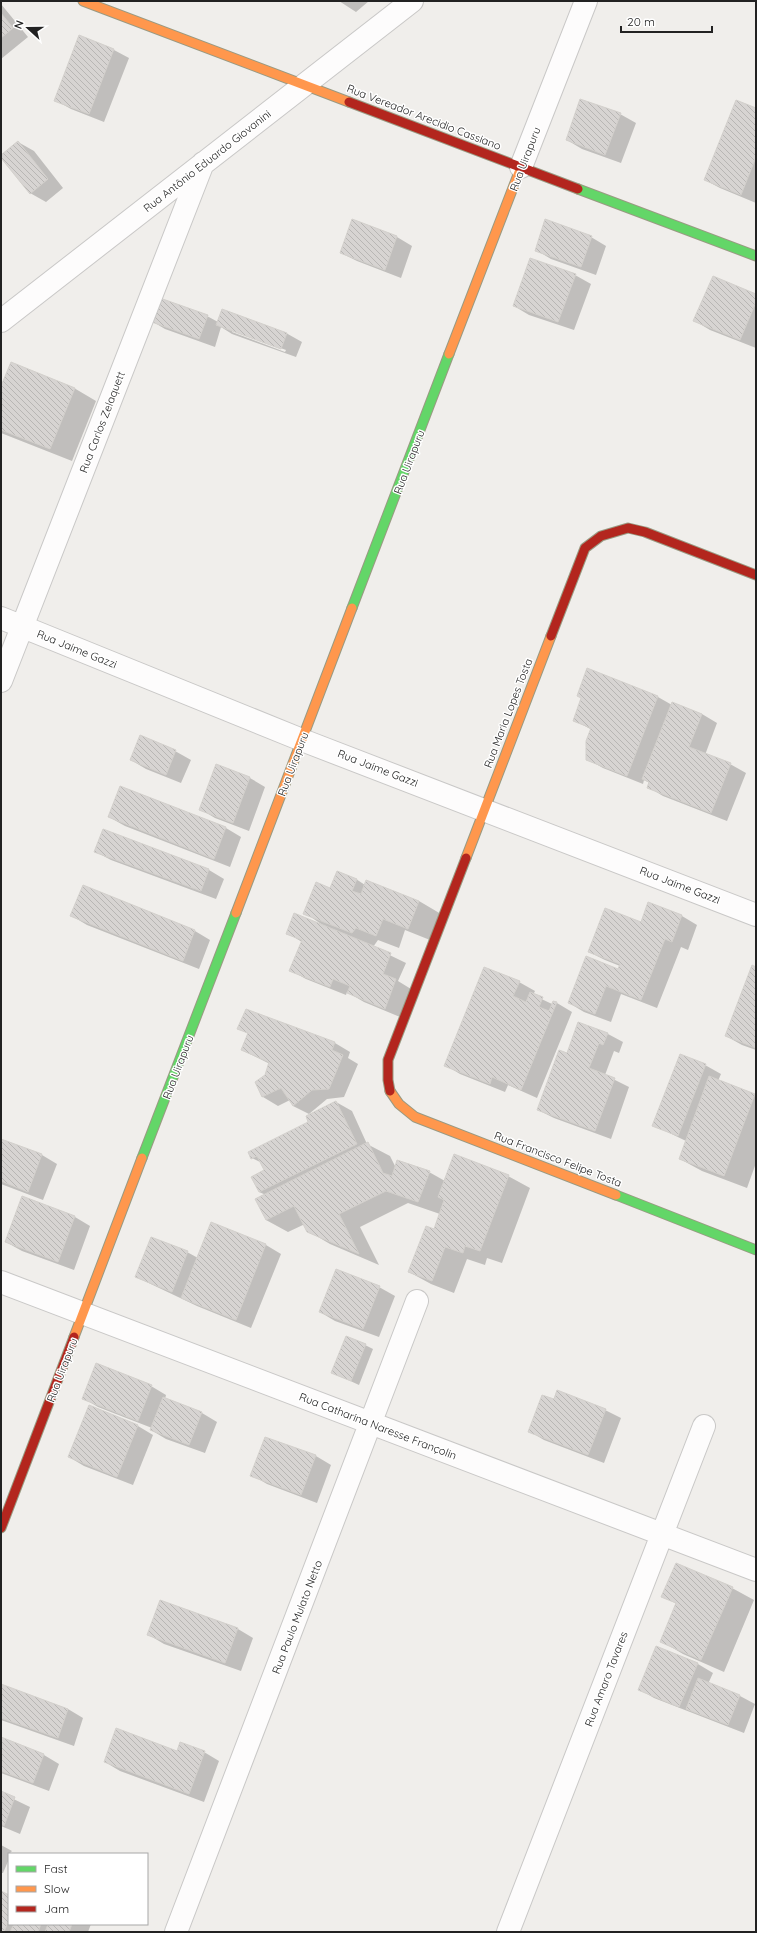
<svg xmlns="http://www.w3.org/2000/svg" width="757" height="1933" viewBox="0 0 757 1933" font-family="Quicksand,sans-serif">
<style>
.shadow{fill:#0003;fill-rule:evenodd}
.building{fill:url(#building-back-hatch);stroke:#d3d0cc}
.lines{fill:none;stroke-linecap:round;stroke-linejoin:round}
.street-casing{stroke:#c9c8c7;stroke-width:24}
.fast-casing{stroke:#999a82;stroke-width:11}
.slow-casing{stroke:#999a82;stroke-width:11}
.jam-casing{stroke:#999a82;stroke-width:11}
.street{stroke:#fdfcfc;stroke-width:22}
.fast{stroke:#63d668;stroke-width:9}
.slow{stroke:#ff974d;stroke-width:9}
.jam{stroke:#b3261e;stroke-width:9}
.labels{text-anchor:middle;stroke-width:3;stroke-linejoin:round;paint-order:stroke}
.street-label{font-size:11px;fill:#222;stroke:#fff}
</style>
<defs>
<pattern id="building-back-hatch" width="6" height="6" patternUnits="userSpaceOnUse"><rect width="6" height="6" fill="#d7d4d2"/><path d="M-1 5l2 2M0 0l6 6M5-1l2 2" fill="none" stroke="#b8b6b4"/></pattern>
</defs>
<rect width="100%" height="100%" fill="#f0eeeb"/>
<path class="shadow" d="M339 1H369L356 12Z
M1 4 28 37 1 59Z
M114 50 129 58 104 122 71 109 55 100Z
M756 109V203L720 188 705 180Z
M620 114 636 123 621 163 582 149 567 140Z
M18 142 34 151 63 188 46 202 30 193 1 157Z
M353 221 397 237 412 246 401 278 357 261 341 253Z
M591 237 606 246 596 275 551 259 536 250Z
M575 275 591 284 574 330 529 315 514 306Z
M756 295V348L710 330 695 321Z
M207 316 218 322 286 333 302 342 296 357 232 334 221 327 215 347 165 329 150 320ZM232 330 286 350 285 352 232 332Z
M74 388 96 401 72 461 1 433V389Z
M588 669 658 697 672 705 673 703 702 714 717 723 705 755 730 764 746 773 727 821 663 796 648 787 650 783 644 780 643 784 603 768 587 759 592 730 574 720 582 698Z
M175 751 191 760 181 783 146 769 131 760Z
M216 765 250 778 265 787 249 831 215 818 200 809Z
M121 788 226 828 241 837 230 867 125 826 109 817Z
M96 852 209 870 224 879 216 899 111 860Z
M356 879 365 885 419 901 441 914 430 940 405 930 399 948 378 940 373 947 406 963 398 981 411 989 400 1017 364 1002 347 992 346 995 306 979 290 970 302 942 287 933 327 928 305 913 331 889Z
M83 887 195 931 210 940 199 969 87 925 72 916Z
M649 903 682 916 697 925 688 950 681 947 657 1008 621 994 611 1022 584 1012 569 1003 619 970 620 966 605 960 589 952 641 924Z
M756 968V1050L742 1045 726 1036Z
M519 982 535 991 533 995 552 1004 557 1003 572 1012 537 1098 508 1085 505 1092 460 1074 445 1065Z
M246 1010 335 1043 350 1052 348 1058 358 1064 344 1097 327 1099 309 1114 293 1106 290 1100 278 1106 263 1097 257 1082 266 1076 270 1064 242 1050 248 1034 239 1028Z
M608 1034 623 1042 619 1053 614 1051 605 1075 629 1087 611 1139 554 1118 538 1110 567 1054Z
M705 1065 721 1074 718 1081 756 1095V1163L747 1188 702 1171 680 1159 686 1141 653 1125Z
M336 1102 352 1111 367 1144 390 1156 396 1168 429 1172 445 1181 508 1176 530 1188 502 1263 487 1258 485 1265 467 1259 454 1293 431 1284 409 1272 434 1230 440 1214 408 1203 360 1227 379 1265 330 1244 308 1231 305 1224 288 1232 266 1220V1195L259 1192 265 1171 262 1163 252 1158 309 1123Z
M1 1140 42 1155 57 1164 43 1200 1 1184Z
M22 1198 75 1217 90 1226 74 1270 22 1251 6 1242Z
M212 1223 266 1245 281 1254 251 1328 197 1306 136 1277 187 1252 198 1258Z
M379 1287 395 1296 379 1337 335 1321 320 1312Z
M365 1345 373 1349 359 1385 333 1373Z
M151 1386 166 1395 165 1399 202 1413 217 1422 205 1453 166 1439 151 1430 152 1428 98 1407 83 1398Z
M554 1400 605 1410 621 1418 604 1463 544 1440 529 1431Z
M89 1407 138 1426 153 1435 133 1485 84 1466 69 1457Z
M265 1438 316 1456 331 1465 317 1503 267 1484 252 1475Z
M732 1588 754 1600 724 1672 683 1654 661 1641 677 1604 662 1596Z
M161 1601 238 1629 253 1638 241 1671 164 1644 149 1635Z
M698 1664 713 1673 708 1684 740 1696 755 1704 744 1733 654 1698 639 1689Z
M1 1685 68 1709 83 1718 74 1746 1 1720Z
M1 1739 44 1755 59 1764 49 1791 1 1773Z
M177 1752H204L219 1761 204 1802 120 1771 105 1762Z
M1 1793 30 1807 20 1834 1 1826Z
M1 1845 12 1851 9 1854V1859L3 1873H1Z
M1 1892 9 1896V1924H91L88 1932H1Z"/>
<path class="building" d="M1 13 13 28 1 38Z
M79 35 114 49 89 114 54 101Z
M580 99 621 113 605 155 566 140Z
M736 100 756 108V157L741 195 704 180Z
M18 141 48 179 30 194 1 158V155Z
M352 219 397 236 385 270 340 253Z
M545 219 592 236 581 267 535 251Z
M530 258 576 274 558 322 513 306Z
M713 276 756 294V302L740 340 693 321Z
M157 297 208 315 199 339 149 321Z
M222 309 287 333 281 349 216 325Z
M11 362 75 388 50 449 1 430V386Z
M587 668 658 696 627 776 586 760V741L591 728 573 721 581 698 577 696Z
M672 702 702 714 689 747 731 763 711 813 647 788 649 782 642 779Z
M140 735 176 750 166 775 130 760Z
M216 764 250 777 233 823 199 810Z
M120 786 226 827 214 859 108 817Z
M103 829 209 869 201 891 94 852Z
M337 871 357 879 352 891 361 894 366 880 419 901 408 929 383 919 376 936 356 928 352 933 303 914 316 882 330 888Z
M83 885 195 930 183 961 70 916Z
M648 902 682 915 672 942 665 939 641 1000 606 986 595 1014 568 1003 586 956 618 969 620 964 588 952 605 908 641 922Z
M294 913 391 953 383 974 396 979 385 1009 347 993 350 986 333 979 330 987 289 971 302 940 286 934Z
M752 965 756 967V1048L725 1036Z
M484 967 520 981 513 996 526 1002 530 992 543 997 539 1007 549 1011 553 1001 557 1002 521 1090 492 1077 490 1084 444 1066Z
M246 1009 335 1042 332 1050 343 1055 329 1089 312 1090 293 1106 281 1088 262 1097 255 1082 265 1075 269 1062 241 1050 248 1033 237 1029Z
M578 1022 608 1033 603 1045 599 1043 589 1068 615 1078 595 1131 537 1110 559 1050 567 1053Z
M680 1054 706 1064 678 1136 652 1126Z
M709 1076 755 1094 724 1176 679 1159Z
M336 1101 357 1144 259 1192 251 1177 264 1170 257 1156 251 1159 248 1152 308 1122 306 1116Z
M1 1139 42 1154 28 1192 1 1181Z
M368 1142 383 1173 392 1176 397 1160 430 1171 418 1202 386 1191 339 1214 359 1254 307 1232 294 1206 266 1220 255 1199Z
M454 1154 509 1175 480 1251 465 1246 463 1253 445 1247 432 1281 408 1272 426 1226 434 1229 444 1200 438 1197Z
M22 1196 75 1216 58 1262 5 1242Z
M211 1222 266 1244 236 1320 181 1298Z
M151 1237 188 1251 172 1292 135 1277Z
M336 1269 380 1286 363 1329 319 1312Z
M346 1336 366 1344 351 1381 331 1373Z
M96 1363 152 1385 138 1421 82 1399Z
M557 1390 606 1409 588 1455 528 1432 542 1395 554 1399Z
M163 1397 202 1412 189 1445 150 1430Z
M89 1405 138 1425 117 1477 68 1457Z
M265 1437 316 1455 301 1495 250 1476Z
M676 1563 733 1587 701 1660 660 1642 676 1603 661 1597Z
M160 1600 238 1628 225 1663 147 1635Z
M656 1646 698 1663 679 1707 638 1690Z
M698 1678 740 1695 728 1725 686 1709Z
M1 1684 68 1709 58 1738 1 1718Z
M116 1728 177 1751 180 1742 205 1751 189 1794 104 1762Z
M1 1737 44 1754 33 1783 1 1771Z
M1 1791 15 1797 4 1826 1 1824Z
M1 1891 9 1895V1920L4 1932H1Z
M14 1924H41L38 1932H10Z
M48 1924H72L69 1932H45Z"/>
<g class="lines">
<defs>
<path id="street" d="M521 167 586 1
M1 321 412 1
M1 618 302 740 756 915
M1 681 203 163
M1 1282 756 1570
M176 1932 417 1301
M508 1932 704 1426"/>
<path id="fast" d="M578 189 756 256
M352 608 449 354
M142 1158 236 913
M616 1195 756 1250"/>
<path id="slow" d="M83 1 349 102
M449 354 521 167
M466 858 551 636
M236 913 352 608
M390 1091 399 1104 415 1117 616 1195
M74 1337 142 1158"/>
<path id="jam" d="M349 102 578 189
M551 636 585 548 601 536 628 528 645 532 756 575
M390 1091 388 1080V1060L466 858
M1 1528 74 1337"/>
</defs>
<use href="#street" class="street-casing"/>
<use href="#fast" class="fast-casing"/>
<use href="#slow" class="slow-casing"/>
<use href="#jam" class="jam-casing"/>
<use href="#street" class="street"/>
<use href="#fast" class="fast"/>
<use href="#slow" class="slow"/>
<use href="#jam" class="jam"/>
</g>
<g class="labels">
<g class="street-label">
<text transform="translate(424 117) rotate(21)" y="4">Rua Vereador Arecidio Cassiano</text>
<text transform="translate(525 159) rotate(-69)" y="4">Rua Uirapuru</text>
<text transform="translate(207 161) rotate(-38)" y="4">Rua Antônio Eduardo Giovanini</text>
<text transform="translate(102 422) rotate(-69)" y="4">Rua Carlos Zelaquett</text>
<text transform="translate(409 462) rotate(-69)" y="4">Rua Uirapuru</text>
<text transform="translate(77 649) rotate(22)" y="4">Rua Jaime Gazzi</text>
<text transform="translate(508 713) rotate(-69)" y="4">Rua Maria Lopes Tosta</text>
<text transform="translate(293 764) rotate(-69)" y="4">Rua Uirapuru</text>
<text transform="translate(378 768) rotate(21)" y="4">Rua Jaime Gazzi</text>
<text transform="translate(680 885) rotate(21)" y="4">Rua Jaime Gazzi</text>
<text transform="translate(178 1067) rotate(-69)" y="4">Rua Uirapuru</text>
<text transform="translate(558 1159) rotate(21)" y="4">Rua Francisco Felipe Tosta</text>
<text transform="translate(62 1370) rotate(-69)" y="4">Rua Uirapuru</text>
<text transform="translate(378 1426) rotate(21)" y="4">Rua Catharina Naresse Françolin</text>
<text transform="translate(297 1617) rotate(-69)" y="4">Rua Paulo Mulato Netto</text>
<text transform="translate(606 1679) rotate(-69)" y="4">Rua Amaro Tavares</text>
</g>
</g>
<rect width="757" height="1933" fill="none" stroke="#222222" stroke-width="4"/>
<rect x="8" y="1853" width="140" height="72" fill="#ffffff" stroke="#a7a7a7"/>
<rect x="16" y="1866" width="20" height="6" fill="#63d668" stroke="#a7a7a7"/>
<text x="44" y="1873" font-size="12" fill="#222222">Fast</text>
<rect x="16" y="1886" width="20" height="6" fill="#ff974d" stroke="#a7a7a7"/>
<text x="44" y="1893" font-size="12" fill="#222222">Slow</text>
<rect x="16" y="1906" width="20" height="6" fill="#b3261e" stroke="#a7a7a7"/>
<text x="44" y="1913" font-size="12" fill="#222222">Jam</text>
<g transform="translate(28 28) rotate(291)" stroke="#ffffff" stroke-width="3" paint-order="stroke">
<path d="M0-3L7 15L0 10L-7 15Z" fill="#222222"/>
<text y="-6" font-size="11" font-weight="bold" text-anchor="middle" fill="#222222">N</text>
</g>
<path d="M621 26v6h91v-6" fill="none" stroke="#222222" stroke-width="2"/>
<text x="627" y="26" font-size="12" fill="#222222" stroke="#ffffff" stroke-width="3" paint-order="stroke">20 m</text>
</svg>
